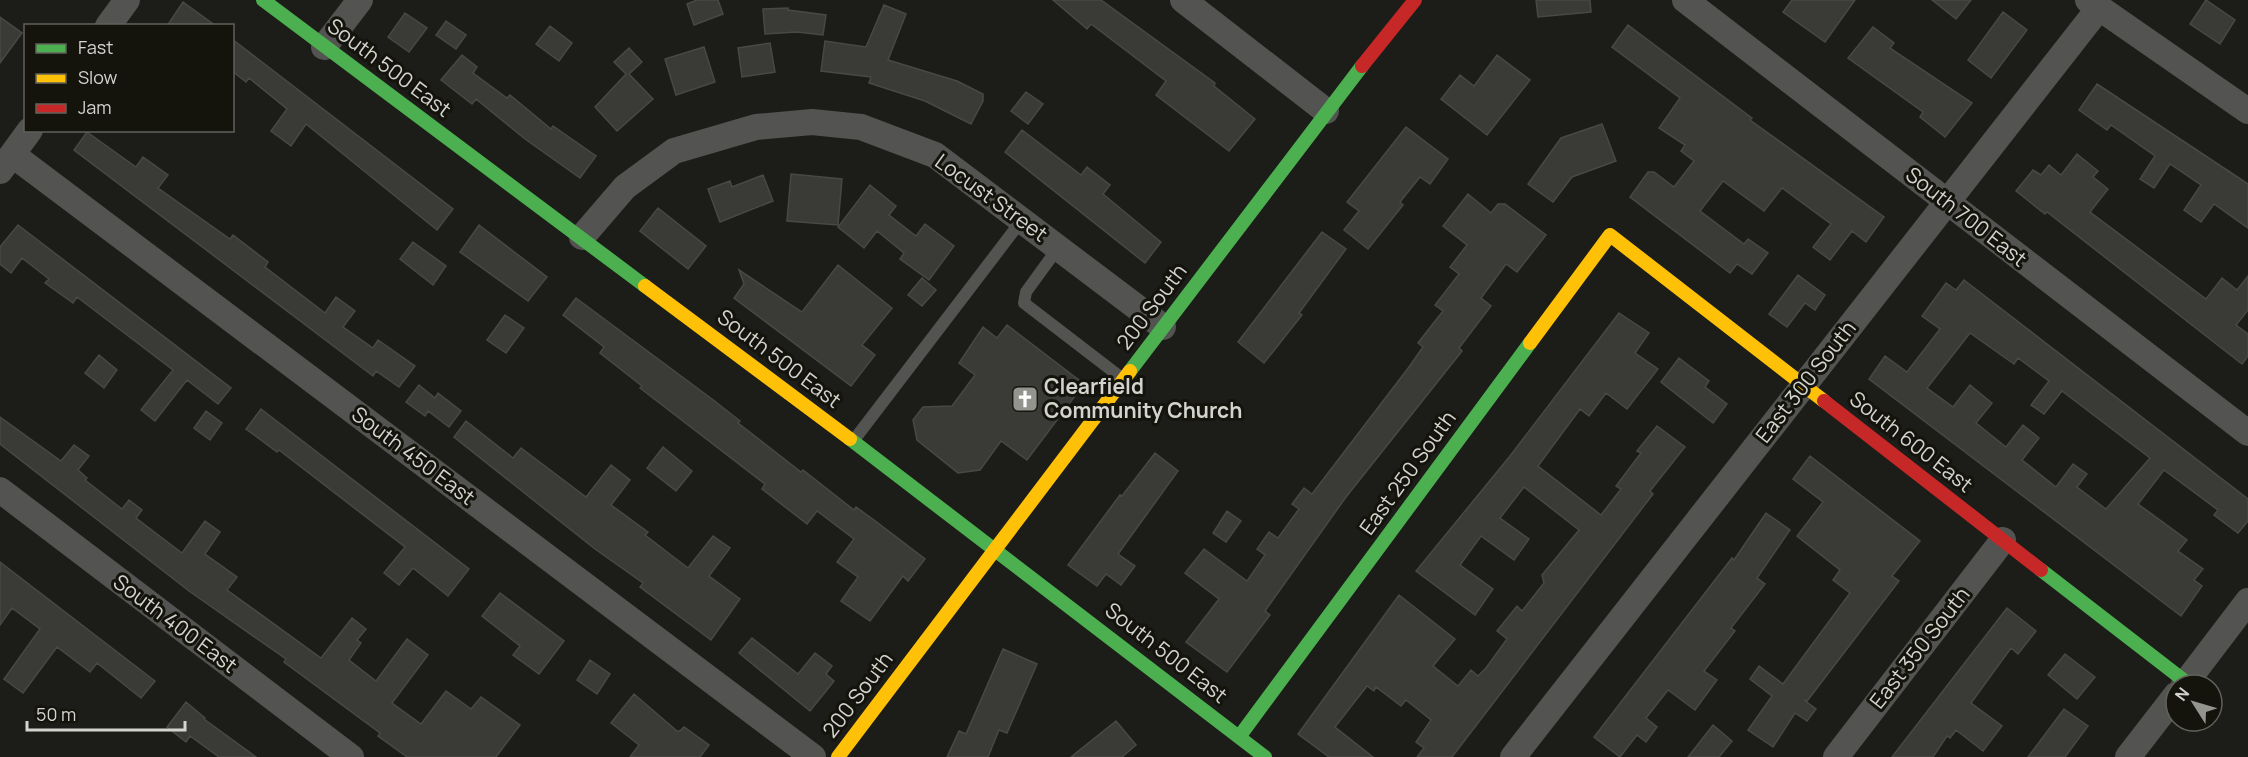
<svg xmlns="http://www.w3.org/2000/svg" width="2248" height="757" viewBox="0 0 2248 757" font-family="Manrope,sans-serif">
<style>
.building{fill:#3a3a37;stroke:#484844;stroke-width:1.5;fill-rule:evenodd}
.lines{fill:none;stroke-linecap:round;stroke-linejoin:round}
.lane{stroke:#535351;stroke-width:12}
.street{stroke:#535351;stroke-width:26}
.fast{stroke:#4caf50;stroke-width:14}
.slow{stroke:#ffc107;stroke-width:14}
.jam{stroke:#c62828;stroke-width:14}
.labels{text-anchor:middle;stroke-width:6;stroke-linejoin:round;paint-order:stroke}
.street-label{font-size:21px;fill:#d4d4cf;stroke:#14140d}
.poi-label{font-size:21px;font-weight:bold;fill:#d4d4cf;stroke:#14140d;text-anchor:start}
</style>
<rect width="100%" height="100%" fill="#1c1c18"/>
<path class="building" d="M697 0H718L723 14 694 25 687 4Z
M1053 0H1101L1215 83 1214 86 1255 119 1229 151 1156 95 1166 81 1091 24 1087 29Z
M1536 0H1590L1591 12 1538 17Z
M1792 0H1855L1825 42 1783 12Z
M1932 0H1971L1956 19Z
M2206 0 2235 20 2220 44 2190 24Z
M183 2 216 26H167Z
M884 5 906 14 888 60 957 81 983 94V101L971 124 925 101 869 83 871 77 821 71 825 41 866 47Z
M788 8V10L826 15 823 35 797 32 765 34 763 9Z
M2003 12 2027 30 1991 78 1968 60Z
M405 13 427 28 409 52 388 37Z
M0 17 22 33 0 63Z
M446 21 466 35 456 49 436 35Z
M1628 25 1752 118 1750 120 1884 217 1866 242 1852 231 1830 260 1813 247 1831 224 1782 188 1764 211 1723 181 1700 211 1744 244 1748 239 1768 253 1752 274 1737 264 1730 273 1630 197 1648 172H1654L1674 187 1694 161 1681 151 1685 145 1659 128 1680 98 1612 47Z
M550 26 572 43 559 61 536 44Z
M1873 27 1894 43 1890 48 1972 103 1945 137 1920 117 1923 112 1848 58Z
M232 39 453 209 437 230 306 124 291 146 271 131 287 109 249 78 246 82 232 71Z
M770 43 775 72 742 77 738 48Z
M704 47 715 82 676 95 665 59Z
M629 48 642 62 629 74 653 99 617 131 595 107 626 74 614 62Z
M462 55 477 67 473 73 507 98 510 95 551 129 553 126 596 156 580 178 525 139 476 99 472 104 441 80Z
M1497 55 1530 80 1487 135 1441 99 1460 75 1474 86Z
M2097 84 2248 184V228L2214 204 2201 222 2184 210 2201 185 2170 164 2154 188 2140 179 2155 156 2111 125 2107 130 2079 110Z
M1026 92 1043 104 1028 124 1011 111Z
M1602 124 1616 161 1572 177 1553 202 1528 184 1561 138Z
M1406 127 1448 159 1430 184 1420 177 1400 202 1403 205 1368 249 1344 230 1359 211 1347 202Z
M1022 130 1081 175 1087 167 1110 185 1103 194 1161 242 1145 263 1005 152Z
M87 132 136 167 143 157 168 175 158 188 230 239 233 235 268 262 265 267 325 313 336 297 355 311 343 327 373 348 378 340 415 366 399 387 376 371 373 376 74 150Z
M2077 154 2098 171 2093 177 2108 189 2090 212 2206 299 2222 278 2237 290 2248 276V310L2236 325 2248 334V356L2242 364 2047 212 2045 214 2016 191 2033 170 2041 175 2049 165 2061 175Z
M791 174 842 179 838 225 787 221Z
M763 175 773 201 720 222 708 189 730 181 732 187Z
M870 185 896 206 889 215 916 236 925 224 954 246 929 280 900 259 904 253 877 231 864 248 838 227Z
M1468 194 1491 213 1498 204H1505L1546 235 1517 272 1506 264 1481 298 1491 306 1459 348 1462 351 1346 497 1265 611 1270 615 1227 672 1186 642 1219 599 1185 573 1204 549 1247 581 1265 555 1257 549 1269 532 1278 538 1299 509 1292 504 1304 488 1312 494 1409 367 1423 347 1418 343 1443 311 1435 305 1459 274 1450 267 1467 245 1443 226Z
M658 208 706 246 688 269 640 231Z
M18 225 231 388 218 404 187 380 155 421 141 410 173 370 77 297 73 303 45 283 49 279 22 258 11 273 0 264V247Z
M479 225 547 277 528 301 460 252Z
M1322 232 1346 249 1299 313 1302 315 1264 363 1238 342Z
M413 242 446 266 433 285 400 259Z
M838 265 892 308 862 345 875 355 851 386 734 298 744 284 739 270 802 312Z
M1798 275 1825 295 1815 310 1805 303 1787 327 1769 314Z
M922 278 936 290 922 306 908 295Z
M1964 280 2248 499V521L2238 533 2214 515 2218 510 2164 470 2138 504 2187 540 2178 551 2203 569 2194 580 2202 586 2181 616 1869 379 1885 356 1907 372 1940 329 1922 316 1946 283 1956 290ZM1970 333 2014 364 2018 358 2049 381 2031 405 2044 414 2062 391 2150 458 2106 509 2077 487 2087 474 2073 464 2056 487 2022 460 2039 438 2023 425 2006 447 1976 423 1992 403 1970 385 1953 407 1927 388Z
M576 298 712 399 740 421 738 423 801 472 803 470 854 510 856 507 874 520 925 559 908 581 903 576 870 621 841 601 858 577 837 562 854 539 817 511 807 524 762 489 765 484 640 388 642 386 600 353 604 347 563 315Z
M1619 313 1649 333 1635 353 1658 369 1627 409 1606 393 1589 416 1580 409 1538 466 1601 515 1621 489 1616 486 1641 453 1637 451 1657 426 1685 447 1650 491 1653 494 1452 757H1417L1424 748 1416 742 1431 720 1406 700 1401 706 1376 687 1374 691 1367 686 1335 727 1373 757H1329L1298 734 1399 595 1455 639 1433 666 1458 686 1471 670 1478 676 1486 668 1507 639 1497 631 1517 606 1522 611 1544 583 1542 575 1579 530 1524 487 1500 518 1529 539 1514 560 1481 536 1460 565 1493 589 1475 615 1416 571 1510 456Z
M505 315 524 328 506 353 487 340Z
M1007 325 1084 384 1027 460 1001 441 980 470 958 473 917 440 913 420 923 407 952 406 975 375 959 363 983 327 997 338Z
M99 355 117 370 104 388 85 373Z
M1679 358 1709 381 1705 387 1727 404 1713 423 1661 382Z
M419 385 435 398 438 393 461 411 449 427 428 411 425 416 406 402Z
M261 409 469 569 448 596 413 568 399 585 384 573 405 547 279 450 277 452 246 429Z
M206 411 222 423 210 440 194 428Z
M0 417 61 461 74 445 89 456 78 470 87 478 85 480 122 509 129 500 142 510 136 518 182 553 205 521 220 532 205 554 237 577 227 590 321 658 352 618 366 629 357 640 361 643 349 660 376 681 407 639 428 655 392 703 421 724 446 691 471 709 481 697 520 725 496 757H407L378 736 380 733 284 662 286 659 189 591 0 444Z
M466 421 513 458 521 448 586 497 611 465 630 480 611 505 648 532 645 535 688 568 713 536 730 548 709 576 740 599 711 640 640 587 643 583 595 549 454 437Z
M663 447 692 471 676 491 647 468Z
M1155 453 1178 471 1118 554 1135 566 1121 585 1106 574 1097 586 1068 565 1120 495 1122 496Z
M1810 456 1920 541 1892 576 1899 581 1807 701 1804 700 1816 709 1807 721 1795 713 1773 747 1748 730 1772 696 1750 679 1759 666 1783 684 1850 593 1833 580 1840 570 1797 536 1823 502 1793 479Z
M1227 511 1241 521 1226 542 1213 533Z
M1766 513 1790 530 1757 578 1765 584 1731 628 1735 631 1704 671 1717 680 1695 710 1668 690 1646 718 1657 727 1646 742 1637 735 1620 757 1594 737 1732 558 1734 560Z
M0 562 155 681 141 698 97 663 90 672 57 647 23 693 4 679 40 629 12 608 0 625Z
M500 593 564 641 539 674 513 655 520 646 482 616Z
M2007 608 2036 631 2018 654 2011 648 1971 703 2002 726 1983 751 1956 730 1950 738 1947 736 1933 757H1892Z
M752 638 798 674 815 653 832 666 826 674 834 681 810 711 739 653Z
M1003 649 1037 664 1007 733 999 730 988 757H947L959 731 966 734Z
M2065 654 2095 677 2077 699 2048 675Z
M590 660 610 674 597 694 577 680Z
M634 694 677 731H680L684 727 709 745 700 757H630L639 745 611 723Z
M186 702 205 718 204 719 256 757H219L190 736 186 742 167 727Z
M2064 709 2088 726 2065 757H2028Z
M1116 721 1136 745 1122 757H1071Z
M1713 725 1732 741 1719 757H1688Z"/>
<g class="lines">
<path class="lane" d="M1058 248 1026 292 1024 303 1123 379
M854 440 1022 220"/>
<path class="street" d="M1183 0 1326 111
M1685 0 2248 433
M2088 0 2248 111
M108 26 127 0
M324 47 360 0
M13 155 813 757
M0 171 30 130
M582 237 625 187 674 151 756 127 812 122 861 127 935 155 1163 327
M0 490 351 757
M2184 685 2248 601
M1513 757 2099 8
M1836 757 2003 540
M2128 757 2176 695"/>
<path class="fast" d="M263 0 645 286
M1130 371 1362 66
M850 439 1265 757
M2041 570 2186 682
M1239 737 1530 343"/>
<path class="slow" d="M645 286 850 439
M1530 343 1610 235 1824 401
M838 757 1130 371"/>
<path class="jam" d="M1362 66 1415 0
M1824 401 2041 570"/>
</g>
<defs>
<symbol id="church-square" viewBox="-11 -11 22 22"><rect x="-9" y="-9" width="18" height="18" rx="4" fill="#94948f" stroke="#14140d"/><path d="M-1.2-6h2.4v3.5h3.3v2.4h-3.3V6h-2.4V-.1h-3.3v-2.4h3.3Z" fill="#fff"/></symbol>
</defs>
<g fill-rule="evenodd">
<use href="#church-square" x="1010" y="384" width="30" height="30"/>
</g>
<g class="labels">
<g class="street-label">
<text transform="translate(389 68) rotate(37)" y="7">South 500 East</text>
<text transform="translate(991 198) rotate(36)" y="7">Locust Street</text>
<text transform="translate(1966 217) rotate(38)" y="7">South 700 East</text>
<text transform="translate(1152 307) rotate(-53)" y="7">200 South</text>
<text transform="translate(779 359) rotate(37)" y="7">South 500 East</text>
<text transform="translate(1806 382) rotate(-52)" y="7">East 300 South</text>
<text transform="translate(1911 442) rotate(38)" y="7">South 600 East</text>
<text transform="translate(413 456) rotate(37)" y="7">South 450 East</text>
<text transform="translate(1408 473) rotate(-54)" y="7">East 250 South</text>
<text transform="translate(175 624) rotate(37)" y="7">South 400 East</text>
<text transform="translate(1920 648) rotate(-52)" y="7">East 350 South</text>
<text transform="translate(1166 653) rotate(38)" y="7">South 500 East</text>
<text transform="translate(858 695) rotate(-53)" y="7">200 South</text>
</g>
<g class="poi-label">
<text x="1044" y="394">Clearfield<tspan x="1044" dy="24">Community Church</tspan></text>
</g>
</g>
<rect x="24" y="24" width="210" height="108" fill="#14140d" stroke="#61615b" stroke-width="1.5"/>
<rect x="36" y="44" width="30" height="9" fill="#4caf50" stroke="#61615b" stroke-width="1.5"/>
<text x="78" y="54" font-size="18" fill="#d4d4cf">Fast</text>
<rect x="36" y="74" width="30" height="9" fill="#ffc107" stroke="#61615b" stroke-width="1.5"/>
<text x="78" y="84" font-size="18" fill="#d4d4cf">Slow</text>
<rect x="36" y="104" width="30" height="9" fill="#c62828" stroke="#61615b" stroke-width="1.5"/>
<text x="78" y="114" font-size="18" fill="#d4d4cf">Jam</text>
<g transform="translate(2194 703) rotate(307)"><circle r="28" fill="#14140d" stroke="#61615b" stroke-width="1.5"/>
<path d="M0-4.5L10 22L0 15L-10 22Z" fill="#94948f"/>
<text y="-9" font-size="16" font-weight="bold" text-anchor="middle" fill="#d4d4cf">N</text>
</g>
<path d="M27 721v9h158v-9" fill="none" stroke="#d4d4cf" stroke-width="3"/>
<text x="36" y="721" font-size="18" fill="#d4d4cf" stroke="#14140d" stroke-width="4.5" paint-order="stroke">50 m</text>
</svg>
